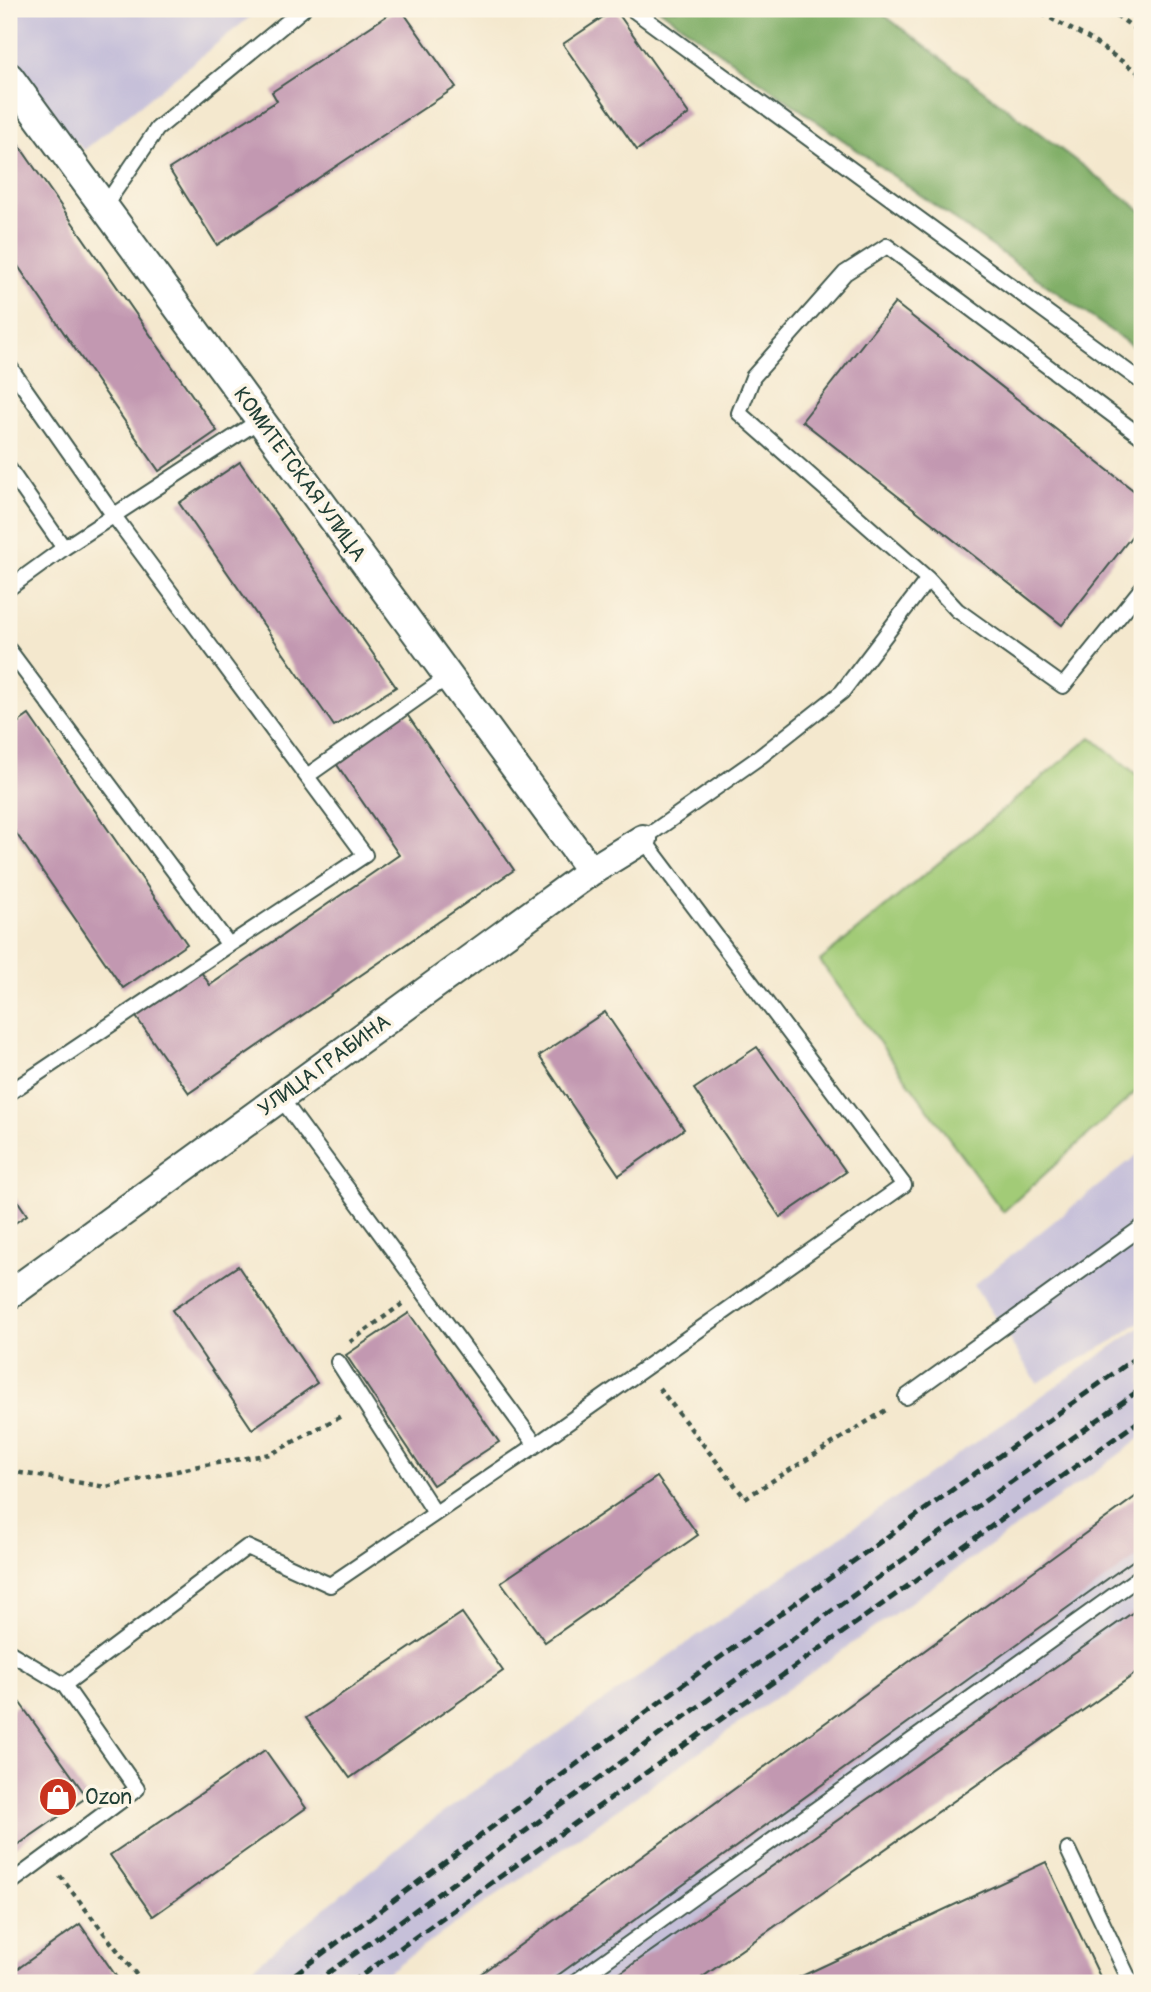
<svg xmlns="http://www.w3.org/2000/svg" width="1151" height="1992" viewBox="0 0 1151 1992" font-family="Pangolin,sans-serif">
<style>
.industrial{fill:#c6c0d9}
.green{fill:#a2cb77;stroke:#608456;stroke-width:2}
.forest{fill:#81af68;stroke:#50764e;stroke-width:2}
.building{fill:#c298b1}
.lines{fill:none;stroke-linecap:round;stroke-linejoin:round}
.lane-casing{stroke:#3f574b;stroke-width:18}
.street-casing{stroke:#3f574b;stroke-width:32}
.path{stroke:#3f574b;stroke-width:4.5;stroke-dasharray:5 5;stroke-linecap:butt}
.lane{stroke:#fff;stroke-width:14}
.street{stroke:#fff;stroke-width:28}
.rail{stroke:#1f3d34;stroke-width:5;stroke-dasharray:10 5;stroke-linecap:butt}
.labels{text-anchor:middle;stroke-width:7;stroke-linejoin:round;paint-order:stroke}
.street-label{font-size:21px;fill:#1f3d34;stroke:#fcf5e5}
.poi-label{font-size:21px;fill:#1f3d34;stroke:#fcf5e5;text-anchor:start}
</style>
<rect width="100%" height="100%" fill="#fcf5e5"/>
<filter id="ink" filterUnits="userSpaceOnUse"><feTurbulence type="fractalNoise" baseFrequency=".0143" numOctaves="2"/><feDisplacementMap in="SourceGraphic" scale="14" xChannelSelector="R" yChannelSelector="G"/><feConvolveMatrix kernelMatrix="1 2 1 2 8 2 1 2 1" color-interpolation-filters="sRGB"/></filter>
<filter id="wash" filterUnits="userSpaceOnUse"><feTurbulence type="fractalNoise" baseFrequency=".00686" numOctaves="4" result="noise"/><feDisplacementMap in="SourceGraphic" scale="28" xChannelSelector="R" yChannelSelector="G"/><feGaussianBlur stdDeviation="1.57" result="paint"/><feColorMatrix in="noise" values="0 0 0 0 0 0 0 0 0 0 0 0 0 0 0 0 0 1.4 0 .05"/><feComposite in="paint" operator="in"/></filter>
<g filter="url(#wash)">
<rect width="100%" height="100%" fill="#f4e8ce"/>
<path class="industrial" d="M9 9H260L84 150 9 76Z
M1142 1151V1320L1115 1340 1037 1383 974 1285Z
M1142 1326V1437L1113 1459 372 1983H234L427 1824Z
M1142 1492V1669L694 1983H468Z"/>
<path class="green" d="M1091 737 1142 779V1086L1003 1212 820 961Z"/>
<path class="forest" d="M659 9H876L1142 211V353Z"/>
<g id="blocks">
<path class="building" d="M397 9H401L456 87 217 245 169 169 277 101 272 92Z
M615 9 689 114 637 150 563 44Z
M9 131 217 431 159 471 9 253Z
M895 303 1142 497V523L1062 625 802 421Z
M240 462 396 687 334 726 179 503Z
M404 710 514 870 189 1093 132 1011 197 966 210 985 399 855 333 759Z
M29 715 187 944 123 988 9 823V729Z
M605 1012 684 1129 619 1175 539 1056Z
M757 1047 846 1172 780 1217 694 1089Z
M9 1188 27 1215 9 1227Z
M238 1266 317 1383 252 1429 172 1310Z
M409 1313 499 1442 433 1485 346 1355Z
M657 1477 698 1535 545 1642 501 1582Z
M1142 1492V1554L547 1983H468Z
M1142 1606V1669L694 1983H606Z
M462 1613 503 1671 350 1778 306 1718Z
M20 1703 87 1797 9 1851V1711Z
M265 1750 306 1808 153 1916 110 1855Z
M1046 1862 1103 1983H787Z
M80 1924 118 1979 112 1983H9V1975Z"/>
</g>
</g>
<g filter="url(#ink)">
<use href="#blocks" fill-opacity="0" stroke="#3f574b" stroke-width="2"/>
<g class="lines">
<defs>
<path id="lane" d="M632 9 1142 382
M104 207 157 129 303 9
M9 366 114 516 365 855 229 945
M1142 437 887 246 845 273 753 377 739 413 928 579 957 610 1063 686 1142 588
M9 469 64 548
M9 588 64 548 260 420
M9 650 229 945 9 1093
M307 776 449 676
M280 1097 536 1445
M338 1362 435 1513
M906 1397 1142 1227
M9 1652 64 1685
M1068 1850 1131 1983
M9 1884 137 1789 64 1685 247 1547 330 1585 536 1445 904 1185 643 839 761 756 842 692 928 579
M574 1983 1142 1575"/>
<path id="street" d="M9 77 591 871
M9 1295 591 871 643 839"/>
</defs>
<use href="#lane" class="lane-casing"/>
<use href="#street" class="street-casing"/>
<path class="path" d="M1033 9 1088 38 1142 75
M1108 9 1142 34
M350 1342 402 1304
M659 1388 745 1498 886 1410
M9 1471 106 1487 199 1466 271 1454 343 1415
M60 1876 138 1977 129 1983"/>
<use href="#lane" class="lane"/>
<use href="#street" class="street"/>
<path class="rail" d="M283 1983 704 1669 1142 1353
M314 1983 1142 1388
M351 1983 1142 1419"/>
</g>
</g>
<defs>
<symbol id="shop-disc" viewBox="-11 -11 22 22"><circle r="9.5" fill="#c8321e" stroke="#fcf5e5"/><path d="M-5-2.5h2.3a2.7 3.5 0 0 1 5.4 0H5L5.5 6h-11ZM-1.5-2.5h3a1.5 2.3 0 0 0-3 0Z" fill="#fff"/></symbol>
</defs>
<g fill-rule="evenodd">
<use href="#shop-disc" x="36" y="1775" width="44" height="44"/>
</g>
<g class="labels">
<g class="street-label">
<text transform="translate(300 474) rotate(54)" y="7">КОМИТЕТСКАЯ УЛИЦА</text>
<text transform="translate(324 1065) rotate(-36)" y="7">УЛИЦА ГРАБИНА</text>
</g>
<g class="poi-label">
<text x="85" y="1804">Ozon</text>
</g>
</g>
<rect width="1151" height="1992" fill="none" stroke="#fcf5e5" stroke-width="35"/>
</svg>
